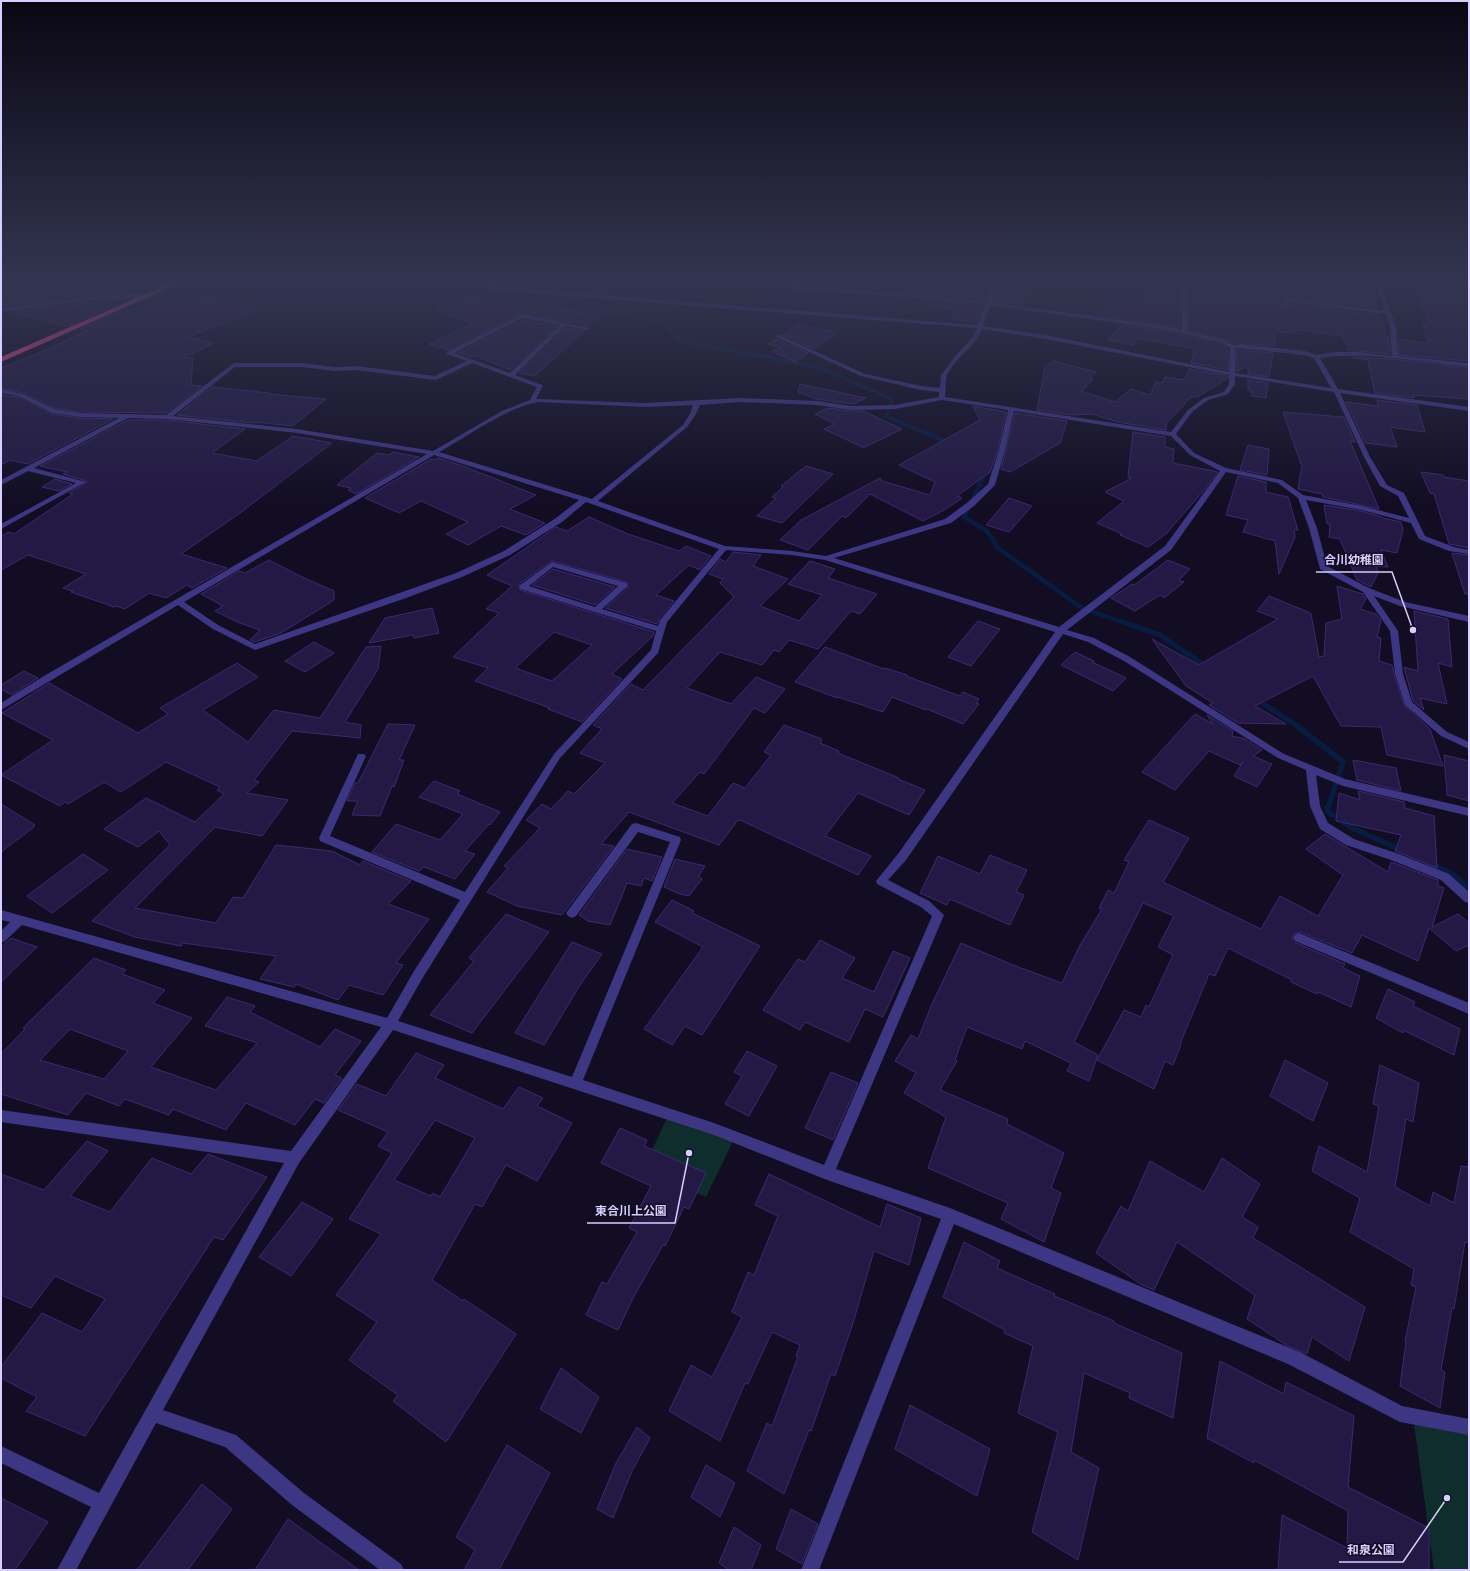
<svg xmlns="http://www.w3.org/2000/svg" width="1470" height="1571" viewBox="0 0 1470 1571" font-family="Raleway,'Noto Sans JP',sans-serif">
<style>
.green{fill:#102d2d}
.lines{fill:none;stroke-linecap:round;stroke-linejoin:round}
.stream-far3{stroke:#081b41;stroke-width:3.5}
.stream-far2{stroke:#081b41;stroke-width:4.5}
.stream-far1{stroke:#081b41;stroke-width:5.5}
.stream{stroke:#081b41;stroke-width:8}
.building{fill:#231944;stroke:#3b2a71;fill-rule:evenodd}
.minor{fill:#3d3783;fill-rule:evenodd}
.highway{fill:#ff4a9a;fill-rule:evenodd}
.leader{fill:none;stroke:#d6cfff;stroke-width:1.5}
.callout-dot{fill:#d6cfff;stroke:#120d23;stroke-width:1.5}
.callout-label{font-size:12px;text-anchor:middle;font-weight:bold;fill:#d6cfff;stroke:#120d23;stroke-width:3;stroke-linejoin:round;paint-order:stroke}
</style>
<rect width="100%" height="100%" fill="#120d23"/>
<path class="green" d="M669 1114 735 1137 706 1197 643 1169Z
M1413 1416 1469 1427V1570H1434Z"/>
<g class="lines">
<path class="stream-far3" d="M433 291 439 288 457 286H479L518 294 560 308 638 316 662 322 680 341 808 365 822 369 892 399 886 416 925 433"/>
<path class="stream-far2" d="M923 432 949 443
M976 472 983 478 964 517 987 531 998 548 1082 608 1122 622"/>
<path class="stream-far1" d="M1120 621 1160 635 1208 668
M1256 699 1300 728 1343 762 1327 811 1352 828 1404 851"/>
<path class="stream" d="M1430 864 1453 876 1469 889"/>
</g>
<path class="building" d="M1 284H117L111 294 1 306Z
M928 284H990L985 299 927 295Z
M998 284 1026 288 1020 304 993 301Z
M1153 284H1180V328L1167 325 1097 315 1113 300 1142 303Z
M1189 284H1368L1377 308 1286 297 1282 300 1281 309 1288 310 1289 304 1379 315 1385 329V337H1389L1390 354 1348 350 1343 336 1293 329 1295 333 1276 332 1274 346 1241 343H1234L1224 339 1189 330Z
M1414 284H1469V361L1399 355 1398 339 1428 343 1423 324 1430 325Z
M209 295 258 309 188 337 214 343 183 358H193L191 385 202 386 166 413 81 412 54 408 24 393 1 388V368L41 352 87 331 80 329 117 313 131 315 173 297 194 301Z
M470 295 491 302 601 315 589 326 521 313 448 350 429 344 473 323 434 310Z
M927 300 983 305 977 322 952 319 956 309 929 308 930 304H927Z
M106 301 101 310H105L68 326 10 312Z
M523 320 557 326 511 370 476 356 473 357 458 353Z
M799 325 827 331 832 330 836 334 814 349 782 335Z
M1122 325 1167 331 1219 343 1228 349V370L1191 363 1195 349 1139 338 1133 345 1108 340Z
M566 328 584 331 535 376 519 373Z
M776 339 808 353 795 362 772 351 781 348 768 344Z
M1237 350 1273 353 1269 377 1248 374V365L1237 372Z
M1351 357 1394 359 1469 368V399L1413 395 1414 398 1375 393 1368 360Z
M1053 361 1096 372 1090 379 1093 380 1081 391 1115 402 1131 389 1150 395 1156 382 1163 383 1165 377 1185 380 1189 369 1228 376V378L1197 397H1191L1166 424V430L1118 422 1092 414 1073 415 1037 410 1045 367Z
M1248 380 1268 383 1266 398 1252 396 1251 390H1248Z
M800 384 866 398 853 404 816 399 798 392Z
M212 387 270 393 269 394 326 399 293 426 255 422 253 423 177 415Z
M1 395 19 397 52 414 81 418 113 419 28 464 10 460 1 465Z
M1377 400 1417 405 1425 432 1390 427 1397 447 1365 443 1346 402 1378 406Z
M973 406 1006 412 998 450 990 472 957 496 962 498 946 509 923 521 870 494 846 518 842 516 808 550 780 540 801 520 880 478 882 481 930 495 935 482 899 465 980 420Z
M828 408 851 411H863L902 429 865 447H862L824 429 835 424 815 414Z
M1283 412 1344 417 1355 442 1350 441 1379 509 1323 497 1322 494 1298 489 1302 465 1301 464Z
M1015 413 1067 421 1060 443 1010 472 1001 469Z
M128 420H167L245 429 212 453 257 461 293 436 332 443 240 513 181 554 227 568 192 588 187 585 166 598 149 593 125 609 116 606 114 607 71 592 73 591 63 588 86 574 28 555 1 570V536L9 532 14 534 73 494 69 493 87 482 86 481 63 474 67 472 40 466Z
M1133 432 1165 437V447L1174 449 1173 463 1218 472 1207 487 1166 534 1148 547 1120 535 1122 534 1097 523 1124 501 1105 492 1132 478 1128 477Z
M1248 445 1269 449 1267 475 1240 470Z
M393 452 419 457 356 494 348 490 351 488 337 485 377 453 389 455Z
M438 458 463 466 536 495 510 509 545 523 526 535 501 526 468 545 446 534 468 522 421 501 399 513 365 498 431 459 435 460Z
M806 466 833 474 782 523 757 516 776 498 772 497 783 487 781 486Z
M1421 472 1443 475 1444 477 1469 481V548L1449 544 1434 494 1430 493Z
M1238 476 1266 482V492L1288 497 1298 530H1294L1295 537 1279 574 1275 541 1243 532 1248 520 1226 515Z
M55 479 72 484 59 491 42 487Z
M1009 498 1032 506 1009 532 986 525Z
M1324 505 1362 511 1382 517 1383 518 1401 522 1403 530 1397 553 1381 550 1388 567 1376 566 1378 573 1371 587 1357 580 1340 539 1329 537 1330 524H1327Z
M589 517 628 534 679 551 686 546 711 556 700 570 689 565 656 595 674 601 659 619 657 624 605 608 628 588 627 582 552 561 519 584 520 590 654 632 653 636 612 674 622 679 582 722 548 709 550 708 475 681 488 668 453 657 499 613 486 609 512 586 487 575 556 527 567 531ZM554 632 592 645 552 681 515 668Z
M733 552 761 555 753 566 788 579 760 606 799 621 822 595 788 584 810 561 835 569 828 578 877 594 860 614 851 611 818 649 789 640 779 652 774 650 762 665 720 652 687 688 731 704 756 677 785 689 765 713 754 708 704 774 700 772 672 803 708 816 733 783 745 788 771 755 764 752 784 725 822 739 820 743 839 751 838 753 899 778 898 779 925 790 909 815 858 793 825 836 871 856 858 875 740 820H738L719 845 629 812 601 844 614 846 562 915 517 906 487 892 508 868 504 866 540 828 526 820 542 804 551 809 568 791 574 794 605 763 580 753 602 729 593 725 631 684 643 690 734 597 720 583 723 579 709 574 720 559 726 562Z
M1452 553 1469 555V594H1465Z
M269 560 300 576 334 591V600L281 633 255 642 250 640 260 630 237 622 215 611 223 606 201 594 239 571 245 573Z
M1168 560 1190 569 1179 580 1184 582 1164 598 1160 595 1135 611 1111 598 1132 584 1134 585Z
M553 569 615 587 595 605 532 585Z
M1337 586 1362 594V593L1366 599 1360 609 1376 614 1381 620 1377 637 1381 638 1379 661 1392 665 1394 674 1404 705 1430 729 1443 766 1387 755 1381 727 1341 726 1313 676 1255 706 1286 724 1238 723 1209 705 1213 703 1186 686 1152 639 1199 665 1278 619 1257 611 1269 596 1308 612 1311 614 1319 657 1324 656 1326 623 1342 619Z
M432 608 439 633 414 638 413 635 369 643 385 618Z
M1414 611 1448 619 1452 667 1438 663 1447 704 1420 698 1424 710 1413 701 1404 667 1418 671Z
M978 621 1000 629 971 666 948 657Z
M314 642 334 653 305 672 285 661Z
M381 646 378 669 345 722 361 725 360 738 292 731 254 780 259 782 247 793 288 800 262 836 215 827 135 908 216 923 233 897 243 898 276 845 332 851 360 865 363 861 411 881 388 904 429 919 396 963 403 965 383 995 349 985 338 1000 296 984 294 987 260 979 276 956 183 943 181 946 135 937 92 921 170 845 159 831 138 847 104 829 146 798 195 822 224 794 217 790 220 787 166 762 121 792 104 782 68 804 65 802 60 806 1 775 53 740 2 713 49 683 138 733 168 714 160 708 237 663 258 677 203 710 248 742 274 710 320 718 366 647Z
M825 647 884 669 885 668 907 675 906 676 960 696 963 692 979 699 976 703 979 704 963 724 927 709 926 710 892 697 883 712 838 697 837 698 795 682Z
M1075 652 1094 661 1092 662 1126 678 1113 691 1061 665Z
M24 671 38 678 12 695 1 689V685Z
M1195 714 1213 724 1207 715 1233 731 1232 736 1245 739 1262 750 1253 756 1272 764 1257 787 1234 776 1243 762 1240 765 1209 751 1175 790 1142 772Z
M388 724 415 725 399 760H404L394 787 392 786 380 816 352 815 358 801H347L355 783H358Z
M1444 755 1469 761V801L1447 795Z
M1353 760 1396 768 1401 791 1357 780Z
M434 781 460 791 457 794 500 812 490 825 489 824 465 851 475 854 455 879 424 867 419 871 372 852 396 824 440 840 463 814 419 797Z
M1358 791 1404 802 1405 808 1434 816 1437 868 1395 851 1401 835 1336 821 1339 793 1360 800Z
M1 804 35 825 33 826 34 827 1 852Z
M1149 820 1189 838 1163 882 1261 929 1280 896 1318 916 1343 875 1306 849 1325 834 1388 872 1391 862 1438 880V886L1444 888 1432 927 1458 914 1469 923V945L1456 951 1429 928 1418 961 1362 935 1352 953 1300 932 1294 934 1292 939 1294 942 1345 964 1343 968 1360 976 1351 1007 1318 992 1317 994 1291 982 1292 980 1228 948 1215 976 1209 974 1180 1044 1181 1045 1173 1065 1165 1061 1154 1089 1097 1060 1124 1010 1141 1017 1146 1005 1149 1007 1173 955 1158 947 1174 916 1143 903 1074 1042 1098 1055 1089 1081 1067 1071 1071 1063 1025 1041 1022 1049 967 1027 955 1060 957 1061 940 1090 1008 1119 1007 1124 1064 1153 1051 1188 1061 1193 1044 1242 1001 1219 1008 1203 928 1168 946 1117 904 1093 916 1073 895 1061 911 1035 918 1039 932 1004 961 943 1013 965 1062 983 1079 947 1102 909 1099 908 1108 890 1114 893 1129 862 1124 860Z
M627 849 662 857 652 881 644 878 641 886 627 883 610 925 588 921 579 915Z
M83 854 108 870 52 913 27 896Z
M990 855 1027 870 1016 892 1024 895 1010 925 950 899 947 905 920 893 938 856 980 874Z
M675 859 705 866 698 877 702 879 689 896 680 894 664 887Z
M672 900 694 911 692 913 760 946 702 1035 685 1026 672 1045 644 1029 703 947 655 922Z
M506 914 549 932 472 1033 430 1015 474 961 469 958Z
M11 938 37 947 1 982V947Z
M820 940 855 958 842 978 874 992 893 951 910 958 883 1017 865 1009 849 1042 805 1022 800 1030 763 1010 798 959 805 962Z
M572 942 602 954 580 985 544 1045 515 1033Z
M94 958 126 970 122 974 165 990 153 1003 192 1018 151 1067 216 1090 257 1043 205 1026 227 997 255 1006 250 1012 320 1047 335 1029 361 1041 335 1075 342 1078 324 1103 315 1099 295 1125 246 1103 226 1130 173 1109 169 1115 125 1099 119 1106 86 1093 68 1115 1 1094V1054L25 1029 23 1028ZM70 1029 128 1051 104 1079 40 1060Z
M1388 989 1415 1002 1413 1006 1460 1029 1454 1055 1403 1030V1033L1376 1018Z
M747 1051 777 1066 749 1116 725 1104 742 1076 734 1072Z
M416 1053 444 1065 435 1078 472 1095 503 1109 519 1087 543 1098 537 1106 572 1123 537 1181 506 1165 482 1207 475 1204 432 1280 463 1301 464 1299 516 1334 446 1442 393 1401 398 1395 349 1360 377 1322 336 1295 381 1234 349 1219 392 1153 378 1146 388 1132 338 1110 357 1084 386 1096ZM435 1120 475 1138 440 1197 433 1193 431 1196 394 1180Z
M1285 1060 1328 1083 1313 1121 1270 1096Z
M1380 1065 1419 1083 1413 1122 1406 1119 1395 1187 1430 1206 1433 1192 1454 1203 1461 1166 1469 1167V1243L1465 1242 1454 1309 1452 1308 1441 1370 1445 1372 1440 1408 1400 1386 1406 1342 1405 1341 1416 1287 1411 1285 1414 1269 1350 1232 1360 1198 1312 1171 1319 1146 1367 1172 1379 1106 1373 1104Z
M831 1072 858 1083 833 1140 805 1128Z
M620 1128 647 1140 644 1146 706 1173 689 1209 684 1207 665 1246 663 1245 632 1300 618 1330 586 1315 602 1282 607 1284 637 1232 629 1228 651 1186 601 1163Z
M87 1141 108 1151 70 1196 110 1212 152 1158 191 1174 208 1154 267 1177 223 1240 214 1237 85 1436 26 1411 37 1397 1 1378V1367L42 1313 82 1332 105 1299 55 1276 31 1308 1 1295V1174L44 1190Z
M1222 1158 1260 1184 1242 1217 1258 1227 1253 1238 1365 1307 1349 1361 1312 1337 1307 1354 1286 1345 1247 1319 1255 1295 1177 1242 1154 1290 1142 1285 1096 1253 1121 1206 1128 1211 1150 1161 1204 1192Z
M769 1174 880 1227 887 1204 921 1218 909 1265 874 1251 853 1323 835 1376 831 1374 811 1431 809 1430 784 1494 747 1471 767 1423 772 1426 798 1357 796 1356 800 1345 772 1332 748 1384 745 1383 720 1441 669 1411 691 1365 712 1377 742 1317 732 1312 748 1272 754 1275 778 1216 755 1205Z
M302 1202 333 1219 291 1276 259 1257Z
M964 1242 1000 1261 997 1268 1055 1294 1054 1296 1114 1321V1323L1182 1353 1173 1418 1129 1398 1130 1393 1084 1373 1071 1452 1099 1468 1078 1560 1032 1532 1058 1432 1018 1413 1033 1346 1004 1333 1005 1330 943 1297Z
M1220 1361 1284 1394 1286 1382 1354 1416 1348 1487 1429 1528V1570H1278L1282 1515 1347 1548 1348 1511 1254 1460V1463L1207 1438Z
M561 1368 599 1397 581 1433 540 1409Z
M910 1405 990 1449 977 1496 895 1449Z
M637 1427 650 1438 632 1471 613 1518 597 1509 616 1463Z
M507 1445 550 1473 499 1570H464L475 1550 456 1537Z
M706 1465 735 1483 720 1517 691 1497Z
M202 1484 232 1509 188 1570H137Z
M1 1498 48 1522 15 1570H1Z
M791 1509 818 1524 802 1564 776 1549Z
M288 1519 359 1570H255Z
M734 1527 761 1545 751 1570H729L719 1563Z"/>
<g class="lines">
<path class="minor" d="M464 284H483L528 289 978 325 985 304 905 297 791 289 786 284 986 301 992 284H997L991 302 1167 326 1182 330 1181 284H1187L1188 331 1224 340 1234 345 1241 344 1305 351 1316 355 1336 352H1359L1392 356 1390 327 1386 314 1288 302 1287 309 1282 308 1283 300 1286 298 1385 311 1376 284H1381L1396 327 1398 356 1469 363V367C1422 362 1366 351 1320 358L1338 389 1469 407V411L1340 393 1370 457 1387 485 1404 493 1425 536 1454 547 1469 550V554L1449 551 1419 539 1411 523 1362 510 1306 500 1317 528 1327 566 1369 588 1405 602 1469 616V622L1400 606 1374 596 1398 631 1403 674 1412 702 1447 732 1469 742V749L1441 736 1405 705 1395 674 1390 631 1363 592 1320 569 1309 528 1298 498 1278 483 1226 472 1171 550 1067 630 1094 638 1130 657 1284 754 1345 779 1469 808V816L1343 786 1316 775 1320 806 1328 823 1354 839 1399 854 1449 874 1469 892V903L1465 902 1441 880 1391 860 1346 845 1320 829 1310 806 1306 770 1278 758 1124 661 1088 642 1063 634 906 860 888 880 929 901 944 915 836 1169 950 1208 1300 1352 1402 1406 1469 1419V1435L1400 1422 1288 1364 954 1224 819 1570H801L941 1219 827 1180 714 1135 393 1030 299 1163 163 1410 236 1435 304 1493 401 1564 404 1570H380L292 1505 225 1447 156 1423 76 1570H57L91 1507 1 1463V1446L99 1493 284 1163 1 1122V1110L291 1151 381 1027 22 925 5 941 1 943V931L10 922 1 920V910L387 1018 414 971 460 900 320 841 319 838 358 754H364L366 756 330 836 465 892 554 754 651 650 656 631 520 589V585L552 562 627 583V587L602 609 658 626 660 620 719 549 586 502 562 522 510 555 462 577 406 598 255 650 213 629 178 605 1 710V703L44 676 427 454 297 433 167 419 128 418 34 468 86 482 1 529V524L76 483 28 471 1 485V480L119 418 81 417 52 413 19 396 1 393V389L23 394 54 409 81 413 166 415 234 363H302L335 367 356 366 435 376 467 361 447 354V352L522 314 590 328 587 330 565 326 515 375 542 385 543 386 536 399 645 403 740 398 817 401 851 406 895 405 939 397V392L921 390 861 376 774 336 779 335 865 374 921 386 940 388 941 375 957 354 973 337 977 328 528 293ZM990 305 1167 330 1220 342 1230 348 1229 372 1046 335 983 326ZM523 318 560 325 510 373 454 353ZM982 329 1046 339 1229 375V384L1224 392 1204 398 1188 410 1171 432 945 397C946 390 945 381 947 375 955 357 975 348 982 329ZM1236 348 1304 355 1314 358 1331 388 1235 373ZM472 363 537 387 530 400 502 411 433 451 297 429 173 416 235 367H302L335 371 356 370 436 380ZM1235 376 1334 392 1364 457 1380 486 1398 496 1409 518 1362 506 1303 495 1282 480 1226 468 1194 453 1176 434 1192 412 1208 400 1228 394 1235 384ZM942 400 1008 410 999 450 988 484 968 502 945 519 826 556 792 551 725 546 598 501 687 427 696 414 700 405 740 402 817 405 851 410 895 409ZM539 402 645 407 693 405 690 414 683 425 592 499 439 452C468 436 507 407 539 402ZM1014 411 1171 436 1190 455 1220 471 1165 546 1059 627 834 558 951 523 974 506 995 485 1005 450ZM434 455 579 500 556 518 504 551 456 573 255 644 218 625 184 602ZM726 550 792 555 825 560 1055 632 898 854 876 881 877 884 921 907 932 916 824 1165 714 1123 583 1080 681 840 680 837 636 823 632 824 566 913 568 916 572 918 576 916 638 832 670 842 572 1077 398 1021 422 979 560 758 658 653 667 622ZM553 567 618 586 595 607 529 586Z
M130 294H148L151 296 148 298 93 300 1 312V308L74 299Z
M1299 933 1469 1003V1014L1295 941 1293 938 1295 935Z"/>
<path class="highway" d="M169 284H178L1 362V357Z"/>
</g>
<linearGradient id="sky" x2="0" y2="1"><stop stop-color="#0a0713"/><stop offset="0.56" stop-color="#333550"/><stop offset="1" stop-color="#333550" stop-opacity="0"/></linearGradient>
<rect width="1470" height="504" fill="url(#sky)"/>
<path class="leader" d="M1413 630L1392 572H1316M689 1153L675 1223H587M1447 1498L1403 1562H1339"/>
<g class="callout-dot">
<circle cx="1413" cy="630" r="4"/>
<circle cx="689" cy="1153" r="4"/>
<circle cx="1447" cy="1498" r="4"/>
</g>
<g class="callout-label">
<text x="1354" y="564">合川幼稚園</text>
<text x="631" y="1215">東合川上公園</text>
<text x="1371" y="1554">和泉公園</text>
</g>
<rect width="1470" height="1571" fill="none" stroke="#d6cfff" stroke-width="4"/>
</svg>
